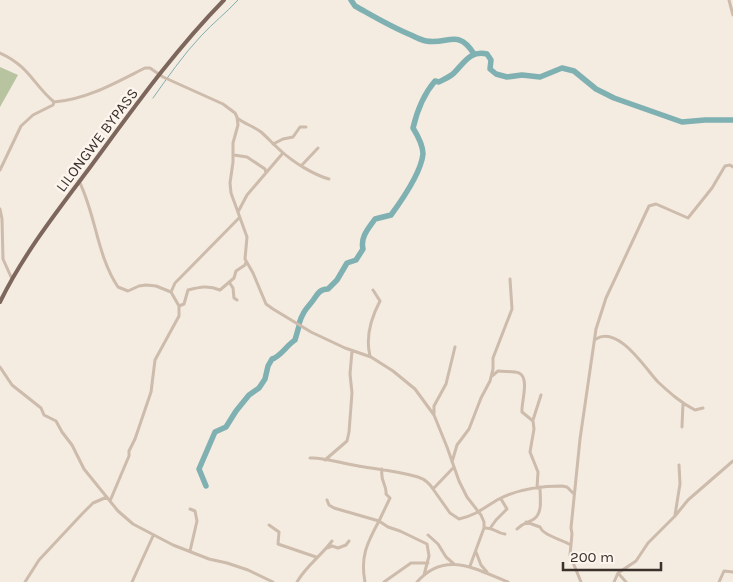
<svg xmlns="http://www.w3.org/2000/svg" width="733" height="582" viewBox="0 0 733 582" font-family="Karla,sans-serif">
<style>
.green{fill:#b8c4a0}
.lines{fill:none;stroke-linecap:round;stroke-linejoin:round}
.stream{stroke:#7fb0b2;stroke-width:1}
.river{stroke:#7fb0b2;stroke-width:5.5}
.minor{stroke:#cdbbac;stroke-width:3}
.major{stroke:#7d675c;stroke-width:4}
.labels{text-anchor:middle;stroke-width:5;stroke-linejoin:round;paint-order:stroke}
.street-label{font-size:15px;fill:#3b302b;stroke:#fbf5ee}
</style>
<rect width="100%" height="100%" fill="#f4ebe1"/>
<path class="green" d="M0 67 18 75 0 107Z"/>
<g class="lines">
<path class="stream" d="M153 98C168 77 183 55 201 36 213 23 226 13 238 0"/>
<path class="river" d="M351 0 355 6C373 16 391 27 411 35 415 37 421 40 426 41 448 45 458 28 474 54
M299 324C302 314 305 310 311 303 317 296 318 289 328 289L337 280 347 263 356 260 363 249C360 237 369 228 375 219L391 215C402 200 421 173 423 154 423 145 418 136 413 128 417 111 423 95 435 81L439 82C444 79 450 77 454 73 464 63 470 50 487 54L491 60 490 69 496 74 507 77 522 75 540 77 562 68 574 71 596 89 614 98 682 122 705 120H733
M206 486 199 469 215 432 226 427 236 411 249 395 259 388 265 379 268 366 272 359C280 357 287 345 295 340L299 326"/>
<path class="minor" d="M729 0 733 15
M0 53C29 66 33 84 54 102 86 100 117 82 145 68H150L163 77 223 104 235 113 237 117 238 125 233 143V162L230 183 231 193 247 237 245 259 253 273 266 304 273 309 311 332 345 348 371 357 393 371 415 389 434 415 447 447 459 481 467 497 481 515 484 522V528L470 566
M237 118C245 124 253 126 261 132 268 138 274 145 281 151 293 162 314 175 329 179
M273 144 283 139 293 137 300 127H306
M234 155 247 157 265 169 266 173
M302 165 318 148
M0 170 21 126 33 115 53 105 54 102
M79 181C96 215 97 256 118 287L128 291 139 286 146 285 156 286 171 292 179 306V316L155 360 151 392 135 439 129 451V456L110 501
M0 209 2 219 3 259 12 279
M238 212 247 195 283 153
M229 282 233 288 234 298 237 300
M171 292 175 283 180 278 239 218
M179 306 184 304 188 290C200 287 208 285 220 290L234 278 236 271 245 265 246 262
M596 339C618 325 645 368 658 382 670 393 681 403 695 410L703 408
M370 356C365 336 371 318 380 301L373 290
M0 367 12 385 41 408 44 415 56 421 62 432 72 445 84 469 118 511 133 524 173 545 209 559 227 563 248 570 273 582
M492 376 498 371C504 372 513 371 519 373 530 378 521 403 522 412L533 421 534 429 530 452 538 472 537 488
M434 415V406L446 384 455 347
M533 420 541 395
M682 427 683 403
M310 458C322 457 336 462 348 464 371 469 395 470 418 477 424 479 430 484 433 489L454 467
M325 460 347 441 349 432 352 393 350 374 352 351
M452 462 457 445 469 429 481 398 490 381 493 369V358L512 309 510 279
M382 469C380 483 387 484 386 494L390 498 379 521 388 527 400 531 427 544 429 556 424 575
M433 489 450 513 459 519C474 516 484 508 497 500 517 489 539 486 562 486L567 487 574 494
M327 500 329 505 334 508 379 521C367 543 360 557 365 582
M675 515 680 484 679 465
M526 522 540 527C544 536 561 539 571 545
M269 525 279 532 278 544 316 557
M491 527 496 520 507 509 501 499
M484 528C495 527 495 533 505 534
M517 529C524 522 528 523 534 519 543 513 540 497 540 487
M428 535 438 544 446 557 454 564
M327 548 332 546 338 548 346 545 349 541
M190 551 197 521 195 511 190 509
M476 552 481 565 487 572
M618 573 626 582
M25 582 39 560 82 514 93 503 107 497
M132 582 153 536
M297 582C306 566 321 556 332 541
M384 582 411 563H428
M417 582C445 550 475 569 508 582
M581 582 570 555 572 534 571 528 580 439 596 329 606 298 649 206 656 204 688 218 712 188 725 166 730 165 733 167
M614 582 618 573 636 561 648 543 675 516 688 500 733 461
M719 582 724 571 733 572"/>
<path class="major" d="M0 302C24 253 58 210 91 166 133 109 174 51 224 0"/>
</g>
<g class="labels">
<g class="street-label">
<text transform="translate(97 140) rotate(-53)" y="5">LILONGWE BYPASS</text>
</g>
</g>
<path d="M563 562v8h98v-8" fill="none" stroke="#3b302b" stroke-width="2.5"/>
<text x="570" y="562" font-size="15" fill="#3b302b" stroke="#fbf5ee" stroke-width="4" paint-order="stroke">200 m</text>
</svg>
